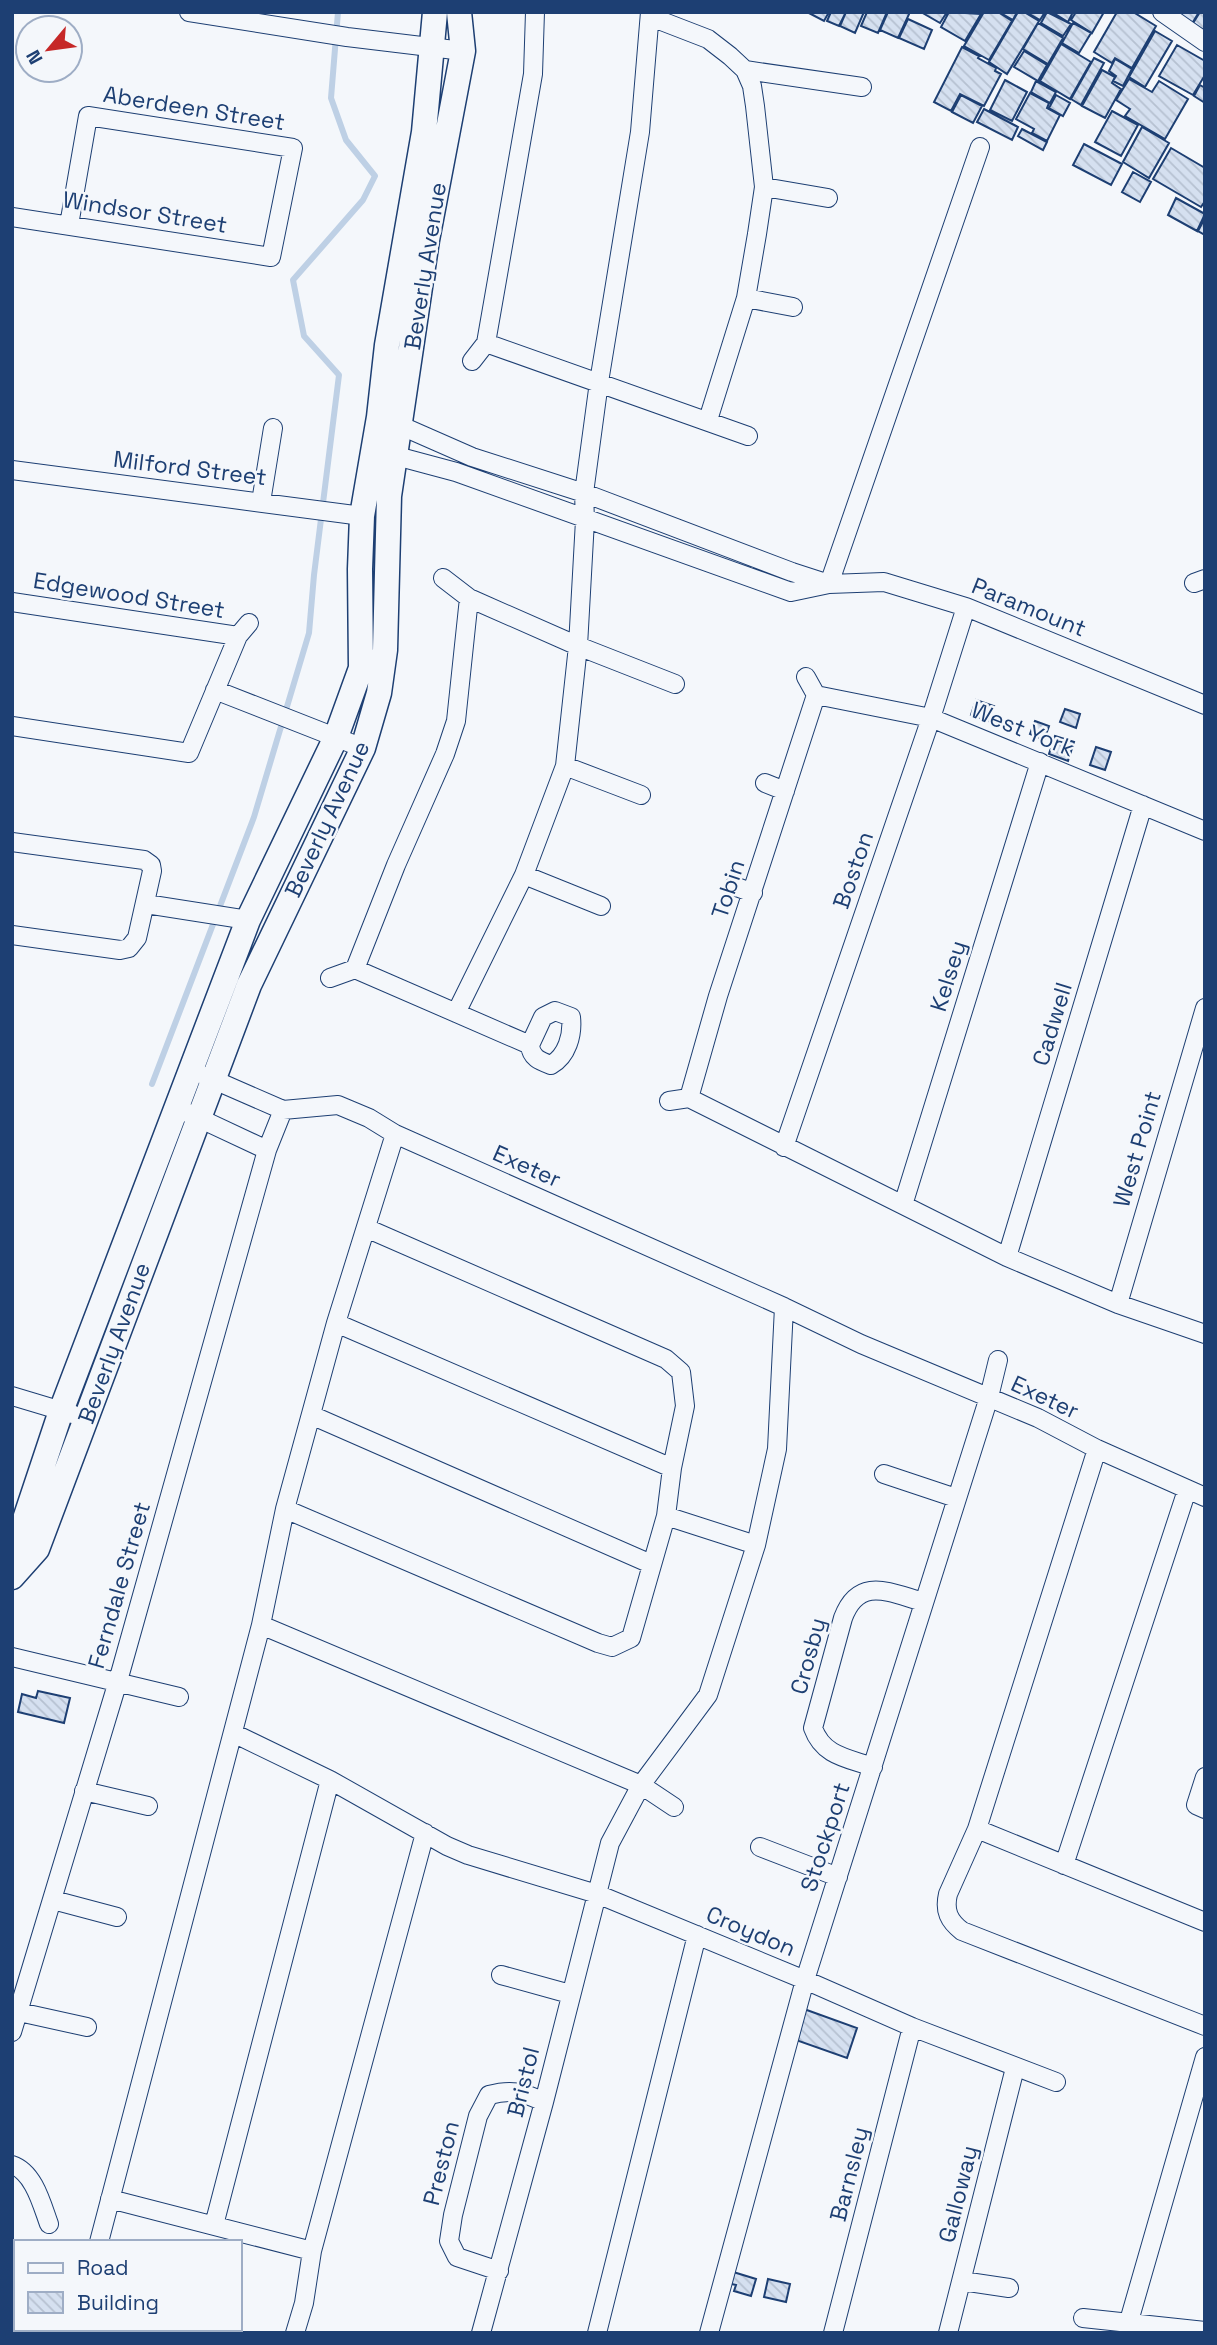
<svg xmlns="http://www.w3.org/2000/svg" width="1217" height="2345" viewBox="0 0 1217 2345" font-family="'Space Grotesk',sans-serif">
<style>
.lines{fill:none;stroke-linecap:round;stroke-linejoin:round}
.stream{stroke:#bed0e5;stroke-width:6}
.building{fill:url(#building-back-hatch);stroke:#1d3f73;stroke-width:2}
.street-casing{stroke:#1d3f73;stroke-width:20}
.secondary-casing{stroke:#1d3f73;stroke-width:27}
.street{stroke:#f4f7fb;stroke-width:18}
.secondary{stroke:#f4f7fb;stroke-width:24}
.labels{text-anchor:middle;stroke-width:5;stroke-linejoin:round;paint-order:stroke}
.street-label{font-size:23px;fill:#1d3f73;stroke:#f4f7fb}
</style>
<defs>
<pattern id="building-back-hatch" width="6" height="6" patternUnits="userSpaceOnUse" patternTransform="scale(1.75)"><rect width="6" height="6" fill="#d5e0f0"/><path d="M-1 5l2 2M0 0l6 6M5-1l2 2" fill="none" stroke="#b6c1d1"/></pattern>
</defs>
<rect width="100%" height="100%" fill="#f4f7fb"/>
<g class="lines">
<path class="stream" d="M152 1084 254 817 309 633 314 575 339 375 304 336 293 280 363 200 375 176 346 140 331 98 338 12"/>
</g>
<path class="building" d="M807 12H829L824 21Z
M831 12H846L839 26 827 21Z
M846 12H864L855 33 840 26Z
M867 12H887L878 33 861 26Z
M888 12H910L898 38 880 30Z
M921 12H947L940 23Z
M949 12 981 14 965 41 941 27Z
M984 12H998L1012 21 989 60 964 46Z
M999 12H1017L1013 20Z
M1018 12H1024L1039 21 1007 74 989 62Z
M1026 12H1045L1040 20Z
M1047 12 1071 24 1063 36 1041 23Z
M1052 12H1073L1068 22Z
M1076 12H1104L1092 33 1071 20Z
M1117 12H1133L1156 26 1132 68 1115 58 1112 63 1094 52Z
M1177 12H1199L1190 27Z
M1200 12H1205V37L1190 28Z
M908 19 932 30 924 49 899 38Z
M1038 23 1063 38 1048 64 1023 49Z
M1073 23 1091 33 1079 53 1062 43Z
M1155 31 1172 41 1145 87 1129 77Z
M1061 44 1091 62 1070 99 1040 81Z
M1177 45 1205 61V75L1193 95 1159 76Z
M962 47 979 56 978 58 996 68 995 71 1001 74 984 106 960 94 951 111 934 102Z
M1024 51 1047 65 1038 81 1014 67Z
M1094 58 1104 63 1081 105 1071 99Z
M1115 59 1132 69 1123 86 1113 81 1116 76 1109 71Z
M1102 70 1115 77 1112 83 1121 89 1105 118 1082 106Z
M1129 79 1152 92 1159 81 1188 99 1165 139 1125 116 1130 109 1116 100Z
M1005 80 1027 92 1012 121 990 110Z
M1036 81 1056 92 1050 103 1031 92Z
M1200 85 1205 88V103L1194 96Z
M1030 93 1049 103 1047 108 1060 115 1047 141 1032 133 1034 129 1016 119Z
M961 95 982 106 973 123 952 112Z
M1056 95 1070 103 1063 116 1049 108Z
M984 109 1018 127 1012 140 977 122Z
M1112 111 1138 125 1121 156 1095 142Z
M1142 127 1169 143 1149 178 1123 162Z
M1022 129 1047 142 1043 150 1018 136Z
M1084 144 1122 164 1111 185 1073 165Z
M1171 148 1205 168V201L1201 207 1153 179Z
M1133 172 1151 182 1140 202 1122 192Z
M1176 198 1205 214 1197 231 1168 215Z
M1205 218V235L1198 231Z
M976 700 994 706 988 721 971 715Z
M1065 709 1080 714 1076 728 1060 722Z
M1035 721 1049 726 1044 740 1030 734Z
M1055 736 1074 742 1068 761 1049 754Z
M1096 747 1111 752 1105 770 1090 765Z
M38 1691 70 1698 64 1723 18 1712 22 1694 36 1698Z
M804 2009 857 2028 847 2058 793 2039Z
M730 2271 756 2279 751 2296 734 2291 736 2285 727 2283Z
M768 2279 790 2284 786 2302 764 2297Z"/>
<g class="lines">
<defs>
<path id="street" d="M189 12 347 37 463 51
M1162 12 1205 42
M651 17 708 39 730 56 745 70 752 86 755 106 764 187 757 234 746 298 708 420
M745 70 862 87
M764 187 828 198
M12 217 271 257 293 148 88 116 69 225
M746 298 793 307
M486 343 748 436
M472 361 486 343 533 74 535 12
M390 421 472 457 584 493 792 572 829 584
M385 453 456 472 791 592 829 584 884 582 966 607 1205 705
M12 470 362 516
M261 502 273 428
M1194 583 1205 579
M829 584 980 147
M469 598 578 646 675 684
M12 602 238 636
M806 677 816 695
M215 690 363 748
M816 695 931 718 1205 831
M12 726 189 753
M189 753 238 636 249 623
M565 766 641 795
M765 783 785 791
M12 842 144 860 151 865 152 871 137 938 129 948 120 950 12 935
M524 875 601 906
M734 886 753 893
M146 904 248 920
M355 969 530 1045C531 1058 540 1061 551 1065 567 1056 573 1035 571 1017L555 1011 543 1017 530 1045
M330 978 355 969 396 865 445 754 456 721 469 598 443 578
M456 1013 524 875 565 766 578 646 585 520 584 493 599 382 640 132 650 12
M689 1098 718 996 816 695
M669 1101 689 1098 1007 1257 1118 1304 1205 1334
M283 1110 338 1105 369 1118 395 1134
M188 1113 267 1150
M784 1147 931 718 966 607
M903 1205 1040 762
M1007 1257 1143 805
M1118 1304 1205 1008
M336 1323 672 1468
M12 1396 72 1414
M311 1415 651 1564
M1097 1449 977 1829 948 1894C944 1911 949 1921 962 1931L1205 2026
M884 1474 956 1498
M285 1509 598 1643 612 1647 631 1638 666 1516 672 1468 685 1406 681 1372 666 1359 366 1228
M666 1516 756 1545
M261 1625 641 1785 674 1807
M12 1657 179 1697
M233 1733 330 1780 447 1846 468 1855 597 1894 805 1980 912 2027 1056 2082
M873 1767C847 1758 823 1756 813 1728L843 1618C859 1575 890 1593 924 1602
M1205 1777 1196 1805 1205 1809
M84 1791 148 1806
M977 1829 1205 1922
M760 1847 838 1877
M1064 1865 1187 1490
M53 1900 117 1917
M501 1975 570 1994
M19 2012 87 2027
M12 2032 118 1681 267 1150 283 1110 205 1076
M12 2165C34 2172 42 2205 49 2224
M110 2199 312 2251
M214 2225 330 1780
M99 2242 261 1625 285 1509 336 1323 395 1134 784 1307 861 1344 1038 1418 1097 1449 1205 1497
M499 2271 457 2257 449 2241 453 2215 478 2116 489 2095C511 2089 523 2092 544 2102
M962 2281 1009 2288
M1083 2318 1205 2331
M1129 2321 1205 2057
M75 2333 76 2329
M295 2333 304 2303 312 2251 425 1833
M481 2333 544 2102 610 1843 641 1785 708 1695 756 1545 777 1449 784 1307
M597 2333 697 1935
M709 2333 805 1980 989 1397 998 1360
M833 2333 912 2027
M948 2333 1015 2068"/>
<path id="secondary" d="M12 1546 24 1522 61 1411 248 920 336 737 361 668 360 569 362 516 379 417 387 345 424 132 435 12
M12 1577 37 1549 249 985 363 748 379 693 385 650 389 496 427 240 463 51 459 12"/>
</defs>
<use href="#street" class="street-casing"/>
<use href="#secondary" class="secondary-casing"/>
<use href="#street" class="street"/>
<use href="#secondary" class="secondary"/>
</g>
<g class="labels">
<g class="street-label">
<text transform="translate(194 108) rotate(9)" y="8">Aberdeen Street</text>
<text transform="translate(145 212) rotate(9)" y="8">Windsor Street</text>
<text transform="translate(425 266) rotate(-81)" y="8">Beverly Avenue</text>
<text transform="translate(190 468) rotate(7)" y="8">Milford Street</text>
<text transform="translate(129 595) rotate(9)" y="8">Edgewood Street</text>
<text transform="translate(1029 607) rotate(22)" y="8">Paramount</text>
<text transform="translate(1023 729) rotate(22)" y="8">West York</text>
<text transform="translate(327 819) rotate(-65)" y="8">Beverly Avenue</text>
<text transform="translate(853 870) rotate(-71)" y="8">Boston</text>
<text transform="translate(728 889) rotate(-72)" y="8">Tobin</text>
<text transform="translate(948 976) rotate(-73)" y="8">Kelsey</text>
<text transform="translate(1052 1024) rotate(-73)" y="8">Cadwell</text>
<text transform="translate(1137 1149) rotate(-74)" y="8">West Point</text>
<text transform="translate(527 1166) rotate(24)" y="8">Exeter</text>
<text transform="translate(114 1343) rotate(-70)" y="8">Beverly Avenue</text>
<text transform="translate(1045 1397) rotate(25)" y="8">Exeter</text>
<text transform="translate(119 1585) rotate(-74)" y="8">Ferndale Street</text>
<text transform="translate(808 1656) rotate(-75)" y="8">Crosby</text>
<text transform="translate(825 1837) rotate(-72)" y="8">Stockport</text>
<text transform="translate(751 1931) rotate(23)" y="8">Croydon</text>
<text transform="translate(523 2082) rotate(-76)" y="8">Bristol</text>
<text transform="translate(441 2163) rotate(-76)" y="8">Preston</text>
<text transform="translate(849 2174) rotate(-76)" y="8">Barnsley</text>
<text transform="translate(958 2194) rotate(-76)" y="8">Galloway</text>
</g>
</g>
<rect width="1217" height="2345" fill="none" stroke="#1d3f73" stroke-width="28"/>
<rect x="14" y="2240" width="228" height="91" fill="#f4f7fb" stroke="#9eadc5" stroke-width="2"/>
<rect x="28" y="2263" width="35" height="10" fill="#f4f7fb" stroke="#9eadc5" stroke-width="2"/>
<text x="77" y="2275" font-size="21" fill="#1d3f73">Road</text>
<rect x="28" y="2292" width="35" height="21" fill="url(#building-back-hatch)" stroke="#9eadc5" stroke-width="2"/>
<text x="77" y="2310" font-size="21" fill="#1d3f73">Building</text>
<g transform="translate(49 49) rotate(241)"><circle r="33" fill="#f4f7fb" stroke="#9eadc5" stroke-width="2"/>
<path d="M0-5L12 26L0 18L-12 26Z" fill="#c62828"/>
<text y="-10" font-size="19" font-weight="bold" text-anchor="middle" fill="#1d3f73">N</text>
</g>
</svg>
